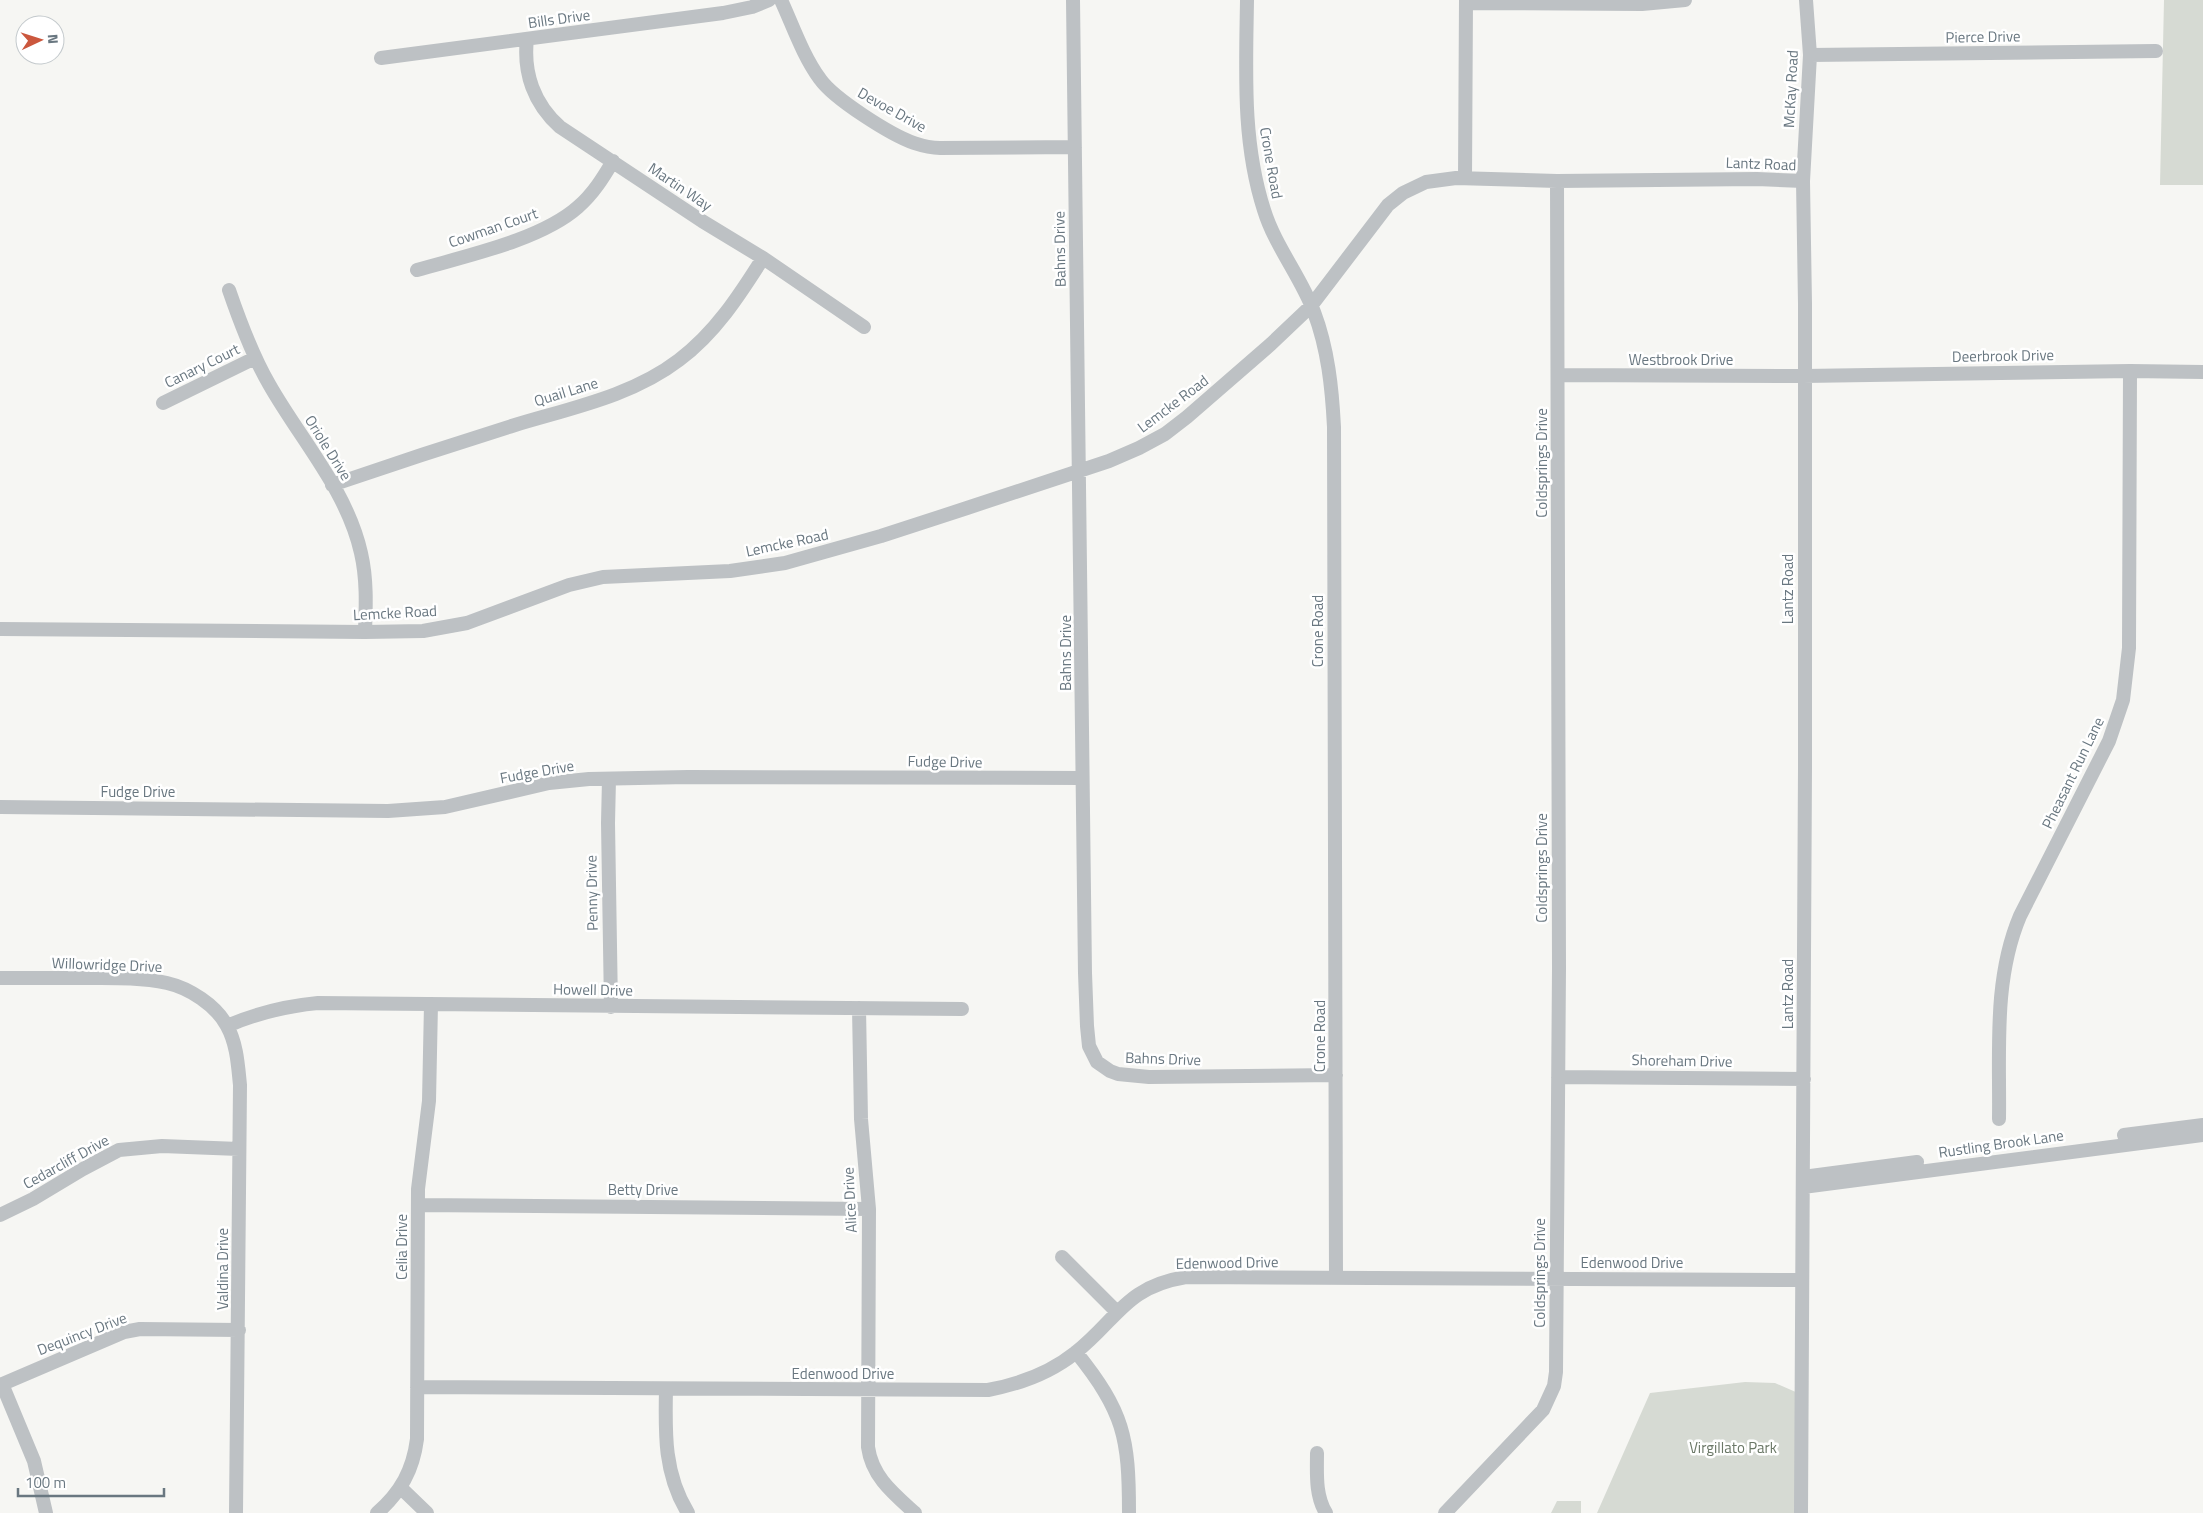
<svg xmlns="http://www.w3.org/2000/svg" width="2203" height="1513" viewBox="0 0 2203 1513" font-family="'Titillium Web',sans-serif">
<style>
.green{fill:#d6dad3}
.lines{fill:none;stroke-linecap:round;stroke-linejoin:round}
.minor{stroke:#bdc1c4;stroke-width:14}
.labels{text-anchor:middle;stroke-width:5;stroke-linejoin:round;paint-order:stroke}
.street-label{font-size:15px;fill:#697780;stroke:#fff}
.park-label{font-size:15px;fill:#6b7867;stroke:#fff}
</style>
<rect width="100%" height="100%" fill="#f6f6f3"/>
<path class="green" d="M2164 0H2203V185H2160Z
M1745 1382 1775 1383 1798 1393 1797 1513H1597L1650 1393Z
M1557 1501H1581V1513H1551Z"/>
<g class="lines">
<path class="minor" d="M781 0C793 26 803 56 820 79 834 99 891 135 914 143 923 146 931 148 940 148L1075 147
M1073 0 1085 973 1087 1026 1089 1046 1097 1062 1110 1071 1118 1074 1149 1077 1336 1075
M1247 0C1246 71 1242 142 1264 210 1275 246 1301 277 1314 312 1328 349 1332 388 1334 427L1336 1278
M1466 3 1642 4 1685 0
M527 39C523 73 534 104 560 127L702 221 763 258 864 327
M1810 55 2156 51
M381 58 723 13 752 7 769 0
M1465 178 1466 0
M417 270C465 256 541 240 578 207 593 194 603 178 613 161
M229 290C240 322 252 355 269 384 300 439 347 490 361 553 367 579 366 605 365 632
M1558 375 1804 376 2130 371 2203 372
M163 403 255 358
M332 485C393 464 454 444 515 425 571 408 632 396 679 360 715 333 739 296 763 258
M0 629 365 632 423 631 467 623 569 585 603 577 730 571 785 563 881 536 967 508 1109 461 1139 448 1165 434 1187 417 1271 344 1311 306 1388 205 1403 193 1426 182 1456 178 1557 181 1757 179 1803 181
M609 779 608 823 611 1007
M0 807 388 811 445 807 549 783 589 779 688 777 1082 778
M0 978C28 978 56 978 84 978 111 978 140 977 167 983 189 988 216 1005 227 1026 237 1044 238 1066 240 1085L236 1513
M859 1008 861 1119 869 1209 868 1447C872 1477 894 1494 915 1513
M227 1026C257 1013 286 1006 318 1003L962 1009
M1558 1077 1804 1079
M1999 1119C2000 1051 1993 980 2020 916L2109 741 2123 700 2129 648 2130 371
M2124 1135 2203 1125
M1803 1177 1917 1162
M1803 1187 2203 1135
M418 1205 869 1209
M0 1215 33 1199 83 1169 119 1150 162 1146 239 1149
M1062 1257 1117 1312
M1076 1352C1124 1412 1129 1437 1129 1513
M2 1384 34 1461 46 1513
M0 1385 124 1332 140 1329 239 1330
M417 1387 988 1390C1020 1384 1050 1373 1075 1353 1118 1319 1125 1287 1186 1277L1802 1280
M666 1389C665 1434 664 1474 688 1513
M1317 1453C1317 1473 1315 1495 1326 1513
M401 1488 427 1513
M377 1513C401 1492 413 1470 417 1439L418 1189 429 1101 431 1004
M1445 1513 1543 1410 1554 1386 1556 1372 1559 968 1557 181
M1801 1513 1805 767V304L1803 181 1810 55 1806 0"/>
</g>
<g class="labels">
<g class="street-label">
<text transform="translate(559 19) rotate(-8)" y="5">Bills Drive</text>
<text transform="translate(1983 37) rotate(-1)" y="5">Pierce Drive</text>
<text transform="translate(1791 89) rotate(-87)" y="5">McKay Road</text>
<text transform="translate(892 110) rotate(29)" y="5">Devoe Drive</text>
<text transform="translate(1271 163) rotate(80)" y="5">Crone Road</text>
<text transform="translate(1761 164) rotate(2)" y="5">Lantz Road</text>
<text transform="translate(680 187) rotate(34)" y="5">Martin Way</text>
<text transform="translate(493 228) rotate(-19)" y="5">Cowman Court</text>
<text transform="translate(1060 249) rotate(-91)" y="5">Bahns Drive</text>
<text transform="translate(2003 356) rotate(-1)" y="5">Deerbrook Drive</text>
<text x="1681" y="365">Westbrook Drive</text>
<text transform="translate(202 366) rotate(-26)" y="5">Canary Court</text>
<text transform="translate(566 392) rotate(-17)" y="5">Quail Lane</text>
<text transform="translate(1173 404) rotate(-37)" y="5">Lemcke Road</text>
<text transform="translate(328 448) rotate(58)" y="5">Oriole Drive</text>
<text transform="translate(1542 463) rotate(-90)" y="5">Coldsprings Drive</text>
<text transform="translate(787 543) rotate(-12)" y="5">Lemcke Road</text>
<text transform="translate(1788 589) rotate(-90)" y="5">Lantz Road</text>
<text transform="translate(395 613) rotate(-3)" y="5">Lemcke Road</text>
<text transform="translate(1318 631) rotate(-90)" y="5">Crone Road</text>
<text transform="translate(1066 653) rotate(-90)" y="5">Bahns Drive</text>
<text transform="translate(945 762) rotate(1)" y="5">Fudge Drive</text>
<text transform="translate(537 772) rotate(-10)" y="5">Fudge Drive</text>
<text transform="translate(2073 773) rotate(-64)" y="5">Pheasant Run Lane</text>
<text x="138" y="797">Fudge Drive</text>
<text transform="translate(1542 868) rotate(-90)" y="5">Coldsprings Drive</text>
<text transform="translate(592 893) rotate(-91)" y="5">Penny Drive</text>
<text transform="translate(107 965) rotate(2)" y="5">Willowridge Drive</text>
<text transform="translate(593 990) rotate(1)" y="5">Howell Drive</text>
<text transform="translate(1788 994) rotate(-90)" y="5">Lantz Road</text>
<text transform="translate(1320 1036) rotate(-90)" y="5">Crone Road</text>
<text transform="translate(1163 1059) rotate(2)" y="5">Bahns Drive</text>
<text transform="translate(1682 1061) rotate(1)" y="5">Shoreham Drive</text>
<text transform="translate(2001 1144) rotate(-8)" y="5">Rustling Brook Lane</text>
<text transform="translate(66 1162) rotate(-29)" y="5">Cedarcliff Drive</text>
<text x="643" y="1195">Betty Drive</text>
<text transform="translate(850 1200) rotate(-93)" y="5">Alice Drive</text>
<text transform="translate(402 1247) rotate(-90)" y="5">Celia Drive</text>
<text transform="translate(1227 1263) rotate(-1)" y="5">Edenwood Drive</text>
<text x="1632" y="1268">Edenwood Drive</text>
<text transform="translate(223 1269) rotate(-90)" y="5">Valdina Drive</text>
<text transform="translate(1540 1273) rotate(-90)" y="5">Coldsprings Drive</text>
<text transform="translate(82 1334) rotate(-21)" y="5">Dequincy Drive</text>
<text x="843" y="1379">Edenwood Drive</text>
</g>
<g class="park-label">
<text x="1733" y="1453">Virgillato Park</text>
</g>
</g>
<g transform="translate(40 40) rotate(86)"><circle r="24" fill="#ffffff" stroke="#c3c9cc"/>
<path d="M0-4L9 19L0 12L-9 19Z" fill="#cb573d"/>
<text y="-8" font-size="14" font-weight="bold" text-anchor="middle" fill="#697780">N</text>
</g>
<path d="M18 1488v8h146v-8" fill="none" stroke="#697780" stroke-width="2.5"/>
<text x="25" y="1488" font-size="15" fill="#697780" stroke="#ffffff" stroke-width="4" paint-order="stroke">100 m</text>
</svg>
